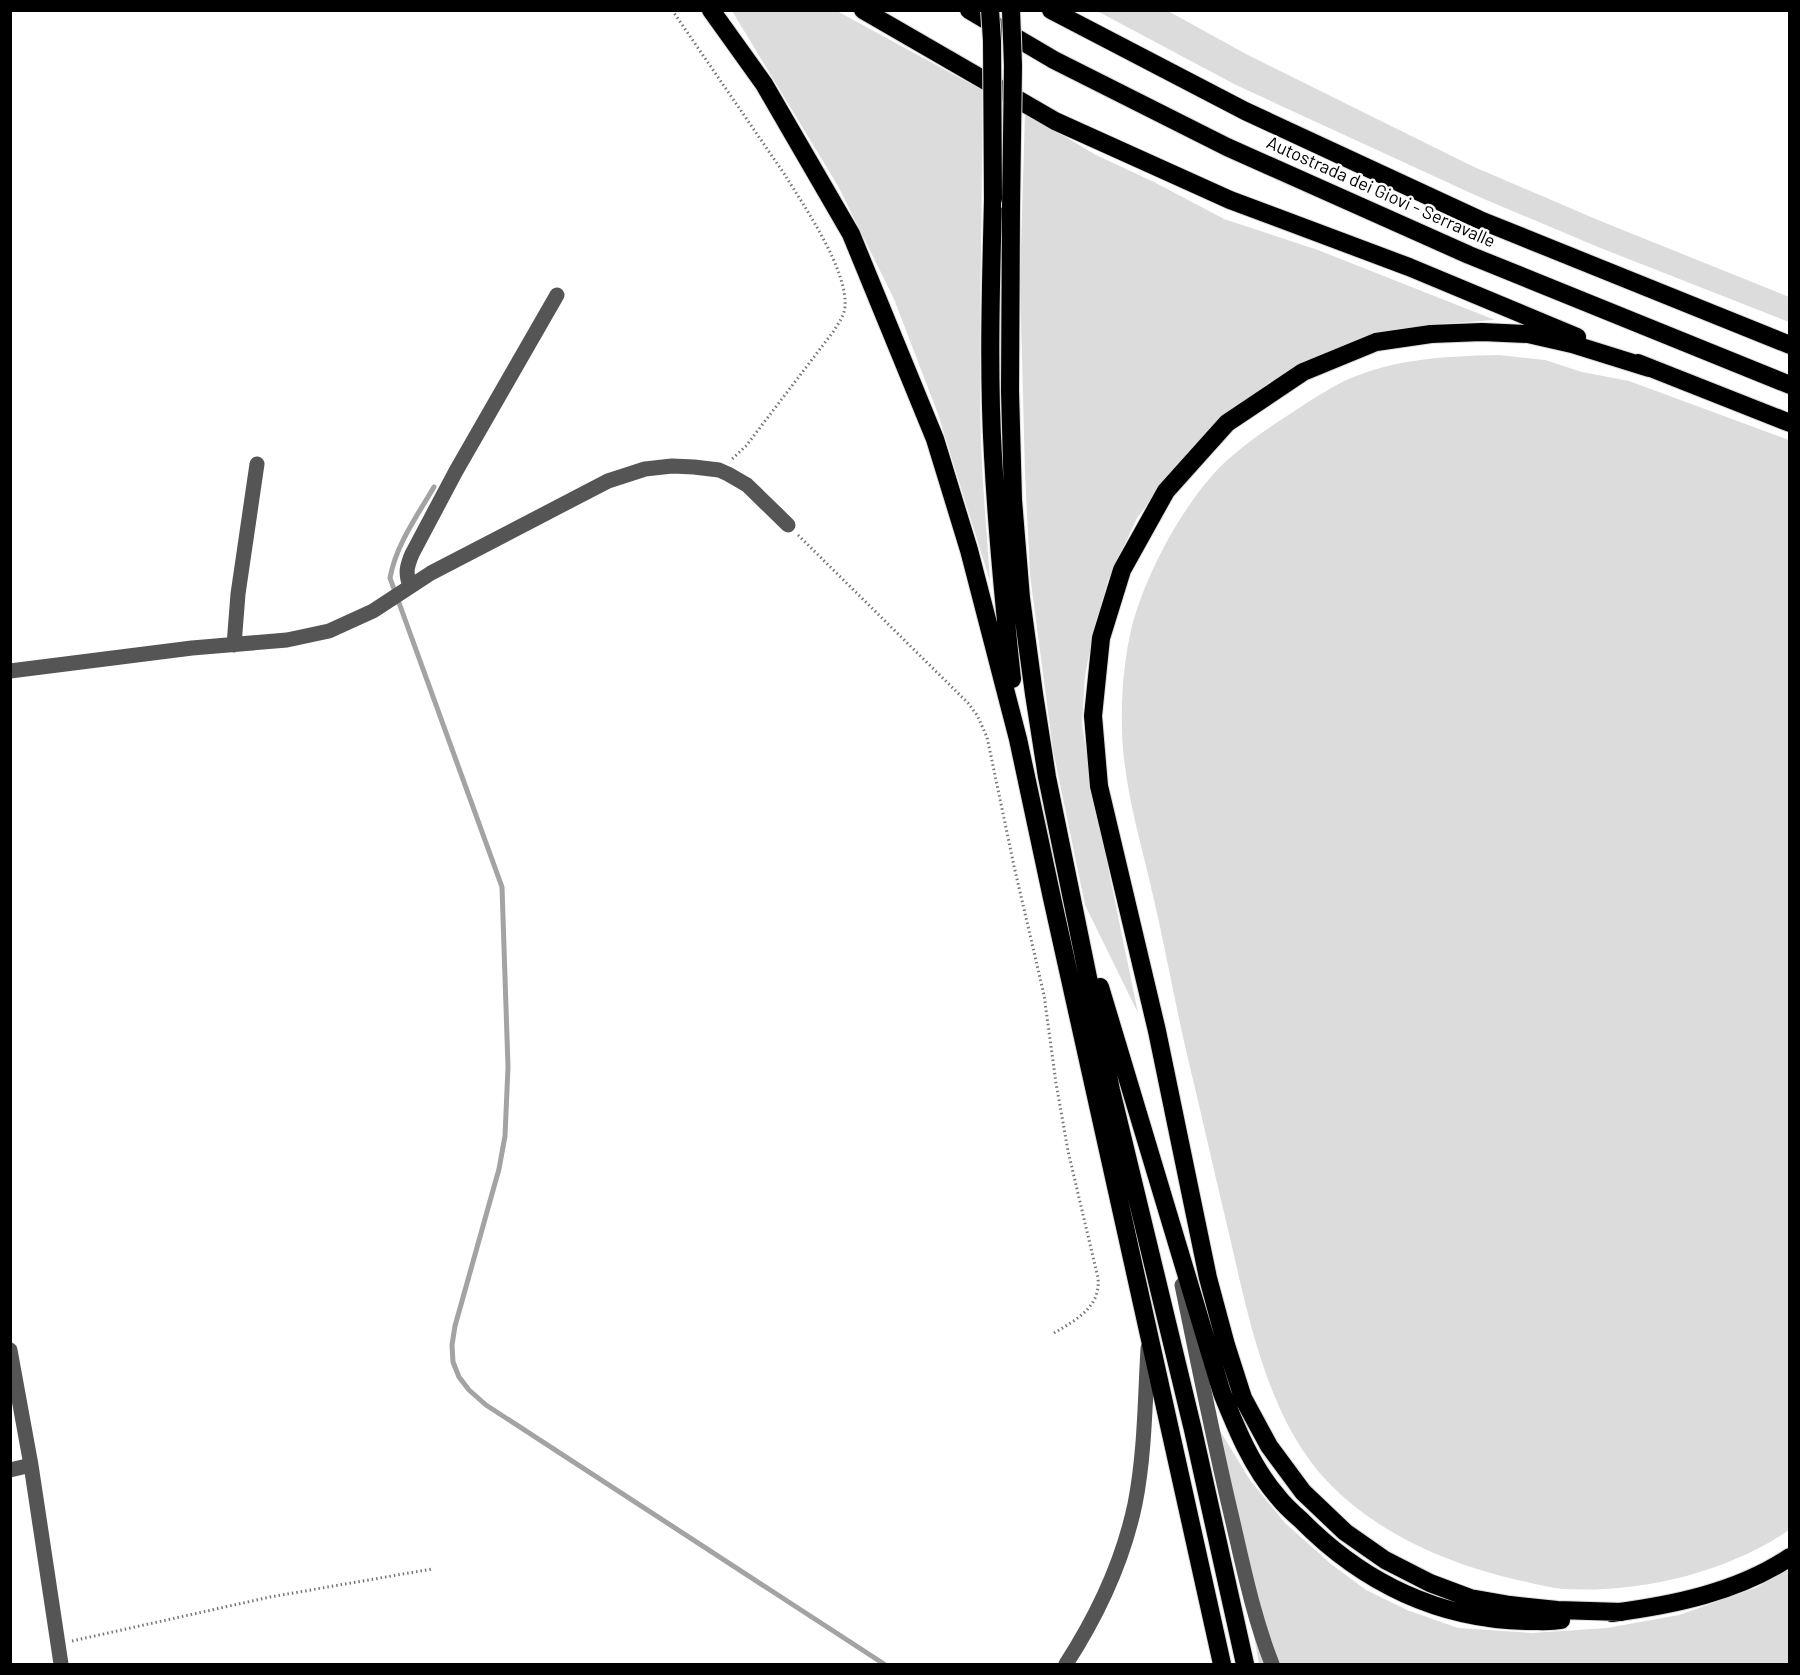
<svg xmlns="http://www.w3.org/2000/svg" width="1800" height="1675" viewBox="0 0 1800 1675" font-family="Barlow,sans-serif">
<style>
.green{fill:#dcdcdc}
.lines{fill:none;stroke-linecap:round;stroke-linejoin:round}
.stream{stroke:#a3a3a3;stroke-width:5}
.highway-casing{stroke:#dbdbdb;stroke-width:20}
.path{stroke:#777;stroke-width:3;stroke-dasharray:1.5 3;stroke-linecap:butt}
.minor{stroke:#555;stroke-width:15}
.highway{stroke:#000;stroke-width:18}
.highway-bridge-casing{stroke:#dbdbdb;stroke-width:20;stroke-linecap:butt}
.highway-bridge{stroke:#000;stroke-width:18}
.labels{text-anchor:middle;stroke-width:5;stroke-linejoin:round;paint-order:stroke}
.street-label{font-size:18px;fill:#000;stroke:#fff}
</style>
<rect width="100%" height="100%" fill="#fff"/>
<path class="green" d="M732 11H837L982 90C983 208 978 327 981 445 983 490 987 536 990 581L938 414 894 299 838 186Z
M1097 11H1168L1246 54 1472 166 1598 220 1789 297V322L1598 247 1477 196 1236 85Z
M1025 113 1096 155 1154 182 1224 219 1318 250 1495 320 1427 325 1373 335 1312 359 1268 383 1219 422 1181 461 1137 518 1108 580 1093 634 1085 676 1082 723 1090 780 1138 1013 1085 905 1053 750 1030 575 1025 473 1020 281Z
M1499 355 1545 360 1582 372 1629 381 1789 440V1530C1726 1573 1640 1593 1564 1589 1552 1588 1539 1585 1527 1582 1455 1567 1379 1536 1327 1481 1268 1418 1249 1320 1230 1238 1216 1180 1203 1121 1189 1063 1175 1005 1165 945 1151 887 1139 835 1123 783 1122 729 1121 695 1124 659 1132 626 1146 574 1181 508 1218 469 1240 447 1266 429 1293 412 1313 399 1336 383 1359 375 1403 358 1452 356 1499 355Z
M1217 1426 1250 1480 1285 1523 1331 1564 1366 1590 1407 1610 1458 1628 1532 1633 1607 1628 1679 1615 1756 1588 1789 1569V1664H1259Z"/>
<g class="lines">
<path class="stream" d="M434 487C417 516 396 545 390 578L502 887 508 1067 505 1136 499 1169 455 1326 452 1345 453 1362 459 1377 469 1390 486 1405 884 1664"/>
<defs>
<path id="highway" d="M711 10 764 84 851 234 935 439 969 550 1018 739 1052 898 1222 1664
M863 10 1055 121 1230 200 1409 267 1577 337
M969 10 1054 60 1227 147 1469 255 1790 385
M1051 10 1245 111 1480 220 1790 345
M993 199C991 284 988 370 993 456 997 530 1004 605 1012 679
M1011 208 1010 391 1013 500 1021 598 1034 694 1047 777 1111 1090 1193 1430 1245 1664
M1638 363 1790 423
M1100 987 1222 1393C1237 1430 1252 1467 1278 1497 1285 1506 1293 1513 1301 1520 1363 1583 1440 1620 1529 1621 1540 1621 1551 1622 1561 1620
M1622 1612 1557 1610 1510 1605 1470 1598 1430 1583 1385 1560 1345 1532 1303 1492 1269 1446 1243 1398 1226 1345 1208 1278 1157 1031 1099 786 1093 716 1101 638 1122 570 1166 491 1227 423 1303 372 1376 342 1431 334 1482 332 1528 334 1572 344 1649 368
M1612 1613C1673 1605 1738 1592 1790 1557"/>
</defs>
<use href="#highway" class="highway-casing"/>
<path class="path" d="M672 10 785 175C804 206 848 270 845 307 844 316 838 324 833 332L746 446 731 460
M798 535 968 703 977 715 987 737 1014 866 1044 995 1056 1083 1068 1151 1098 1278C1101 1307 1076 1320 1054 1333
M72 1641 270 1597 432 1569"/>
<path class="minor" d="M410 586C405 573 407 566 412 554L456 471 557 295
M234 645 238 594 257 464
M10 671 192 648 287 640 329 631 373 611 431 573 608 481 645 469 672 466 694 467 719 470 728 474 747 485 788 525
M1182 1285C1198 1362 1213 1438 1231 1514 1243 1565 1253 1616 1272 1664
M10 1350 31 1465 61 1664
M10 1470 31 1465
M1066 1664C1097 1616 1123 1561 1135 1504 1145 1453 1145 1400 1148 1348"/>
<use href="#highway" class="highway"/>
<defs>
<path id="highway-bridge" d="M990 10 992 41 993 199
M1011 208 1013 66 1011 10"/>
</defs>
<use href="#highway-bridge" class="highway-bridge-casing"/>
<use href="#highway-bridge" class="highway-bridge"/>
</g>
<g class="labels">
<g class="street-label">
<text transform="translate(1381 192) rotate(24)" y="6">Autostrada dei Giovi - Serravalle</text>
</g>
</g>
<rect width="1800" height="1675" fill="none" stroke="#000000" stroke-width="24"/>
</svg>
